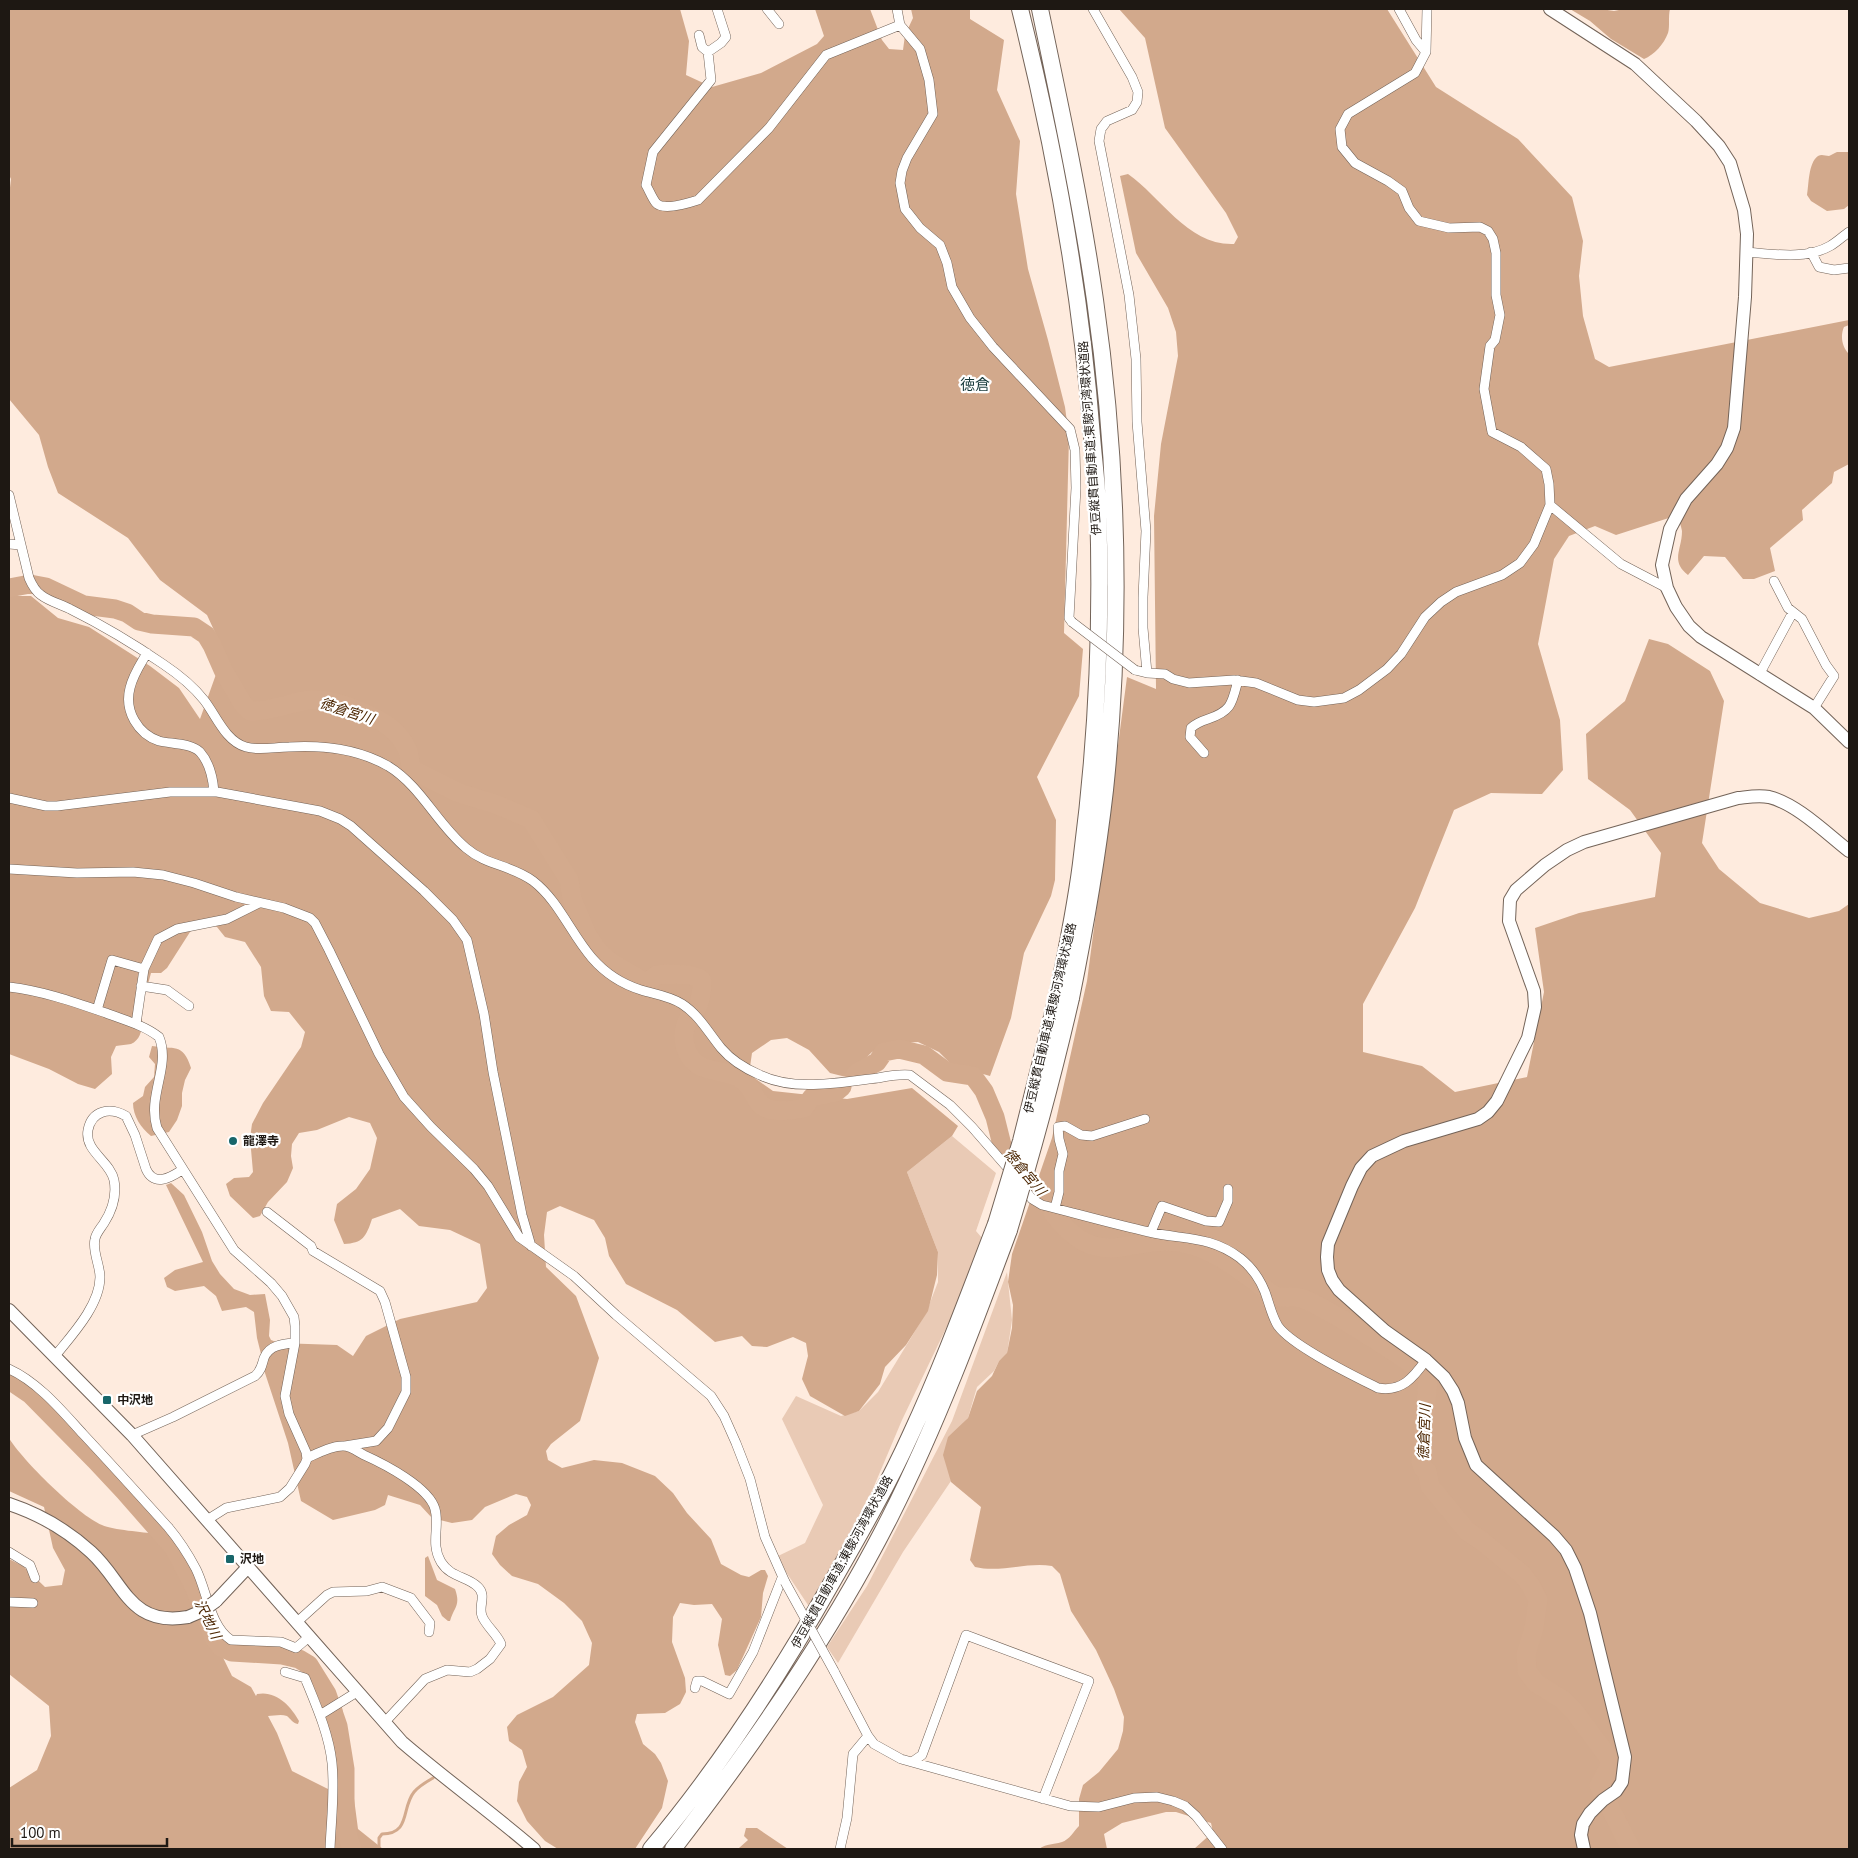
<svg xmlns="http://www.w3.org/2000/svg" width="1858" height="1858" viewBox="0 0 1858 1858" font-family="'PT Sans','Noto Sans JP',sans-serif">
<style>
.green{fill:#e9cab5}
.forest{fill:#d2a98c}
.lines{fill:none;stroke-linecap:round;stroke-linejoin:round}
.stream{stroke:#d3aa8d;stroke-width:3}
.river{stroke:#d3aa8d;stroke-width:19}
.street-casing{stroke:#736358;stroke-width:10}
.secondary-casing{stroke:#736358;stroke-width:14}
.highway-casing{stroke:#736358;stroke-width:18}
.street{stroke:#fff;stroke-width:9}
.secondary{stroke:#fff;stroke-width:12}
.highway{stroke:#fff;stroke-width:16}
.street-bridge-casing{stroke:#736358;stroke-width:10;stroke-linecap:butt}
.secondary-bridge-casing{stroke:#736358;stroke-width:14;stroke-linecap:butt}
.highway-bridge-casing{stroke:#736358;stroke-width:18;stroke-linecap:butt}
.street-bridge{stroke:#fff;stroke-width:9}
.secondary-bridge{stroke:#fff;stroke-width:12}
.highway-bridge{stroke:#fff;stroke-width:16}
.poi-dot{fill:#18666a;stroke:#fff;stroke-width:2}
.labels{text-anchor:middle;stroke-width:4.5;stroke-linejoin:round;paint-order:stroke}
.street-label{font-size:12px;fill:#1e1813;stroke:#fff}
.poi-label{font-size:12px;font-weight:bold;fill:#1e1813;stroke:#fff;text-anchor:start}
.water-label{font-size:14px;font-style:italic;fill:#4c2602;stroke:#fff}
.quarter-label{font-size:15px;fill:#16393a;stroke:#fff}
</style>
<rect width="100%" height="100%" fill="#feebde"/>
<path class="green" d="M952 1136 996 1173 976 1231 982 1238 961 1297 902 1420 872 1491 810 1608 776 1557 805 1543 823 1505 782 1419 796 1396 841 1416 859 1411 878 1392 926 1313 938 1282V1252L907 1172Z
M1007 1272 1012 1320 1007 1354 999 1361 994 1371 977 1387 968 1418 957 1430 948 1458 951 1481 903 1552 838 1663 827 1647 867 1586 952 1421Z"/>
<path class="forest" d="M9 9H680L689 41 686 75 712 87 761 73 817 44 824 36 815 9H870L882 40 889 49 903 50 905 35 913 18 911 9H970V19L1004 40 997 90 1020 141 1016 194 1028 269 1048 340 1065 407 1069 437 1064 633 1083 649 1079 696 1037 777 1056 820 1055 880 1051 896 1024 953 1011 1018 990 1076 952 1065 939 1052 918 1042 901 1043 872 1052 846 1077 830 1073 809 1050 787 1038 771 1040 752 1053 749 1074 773 1091 847 1099 912 1088 958 1126 952 1136 907 1172 938 1252 937 1275 928 1311 906 1345 885 1367 880 1384 859 1411 845 1416 810 1396 802 1379 808 1356 806 1343 793 1337 767 1347 752 1346 742 1336 715 1342 677 1310 626 1284 609 1256 605 1238 594 1220 560 1206 547 1212 544 1235 546 1267 576 1296 599 1358 580 1421 551 1444 546 1451 548 1460 562 1468 594 1460 622 1463 655 1476 673 1493 687 1513 711 1539 721 1564 741 1575 749 1577 761 1570H765L768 1576 763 1593 761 1617 737 1670 730 1676 725 1675 718 1645 722 1619 712 1604 694 1605 680 1603 673 1617 672 1642 685 1678 686 1692 680 1704 665 1713 637 1714 635 1722 643 1744 655 1754 661 1763 668 1781 662 1808 635 1849H558L545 1841 527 1821 517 1801 519 1782 527 1767 522 1750 509 1741 507 1727 517 1715 553 1697 589 1665 592 1643 582 1621 564 1603 538 1584 512 1576 500 1565 492 1554 496 1536 509 1525 527 1515 531 1505 527 1497 516 1494 485 1507 472 1520 452 1523 432 1518 420 1505 388 1495 385 1505 375 1510 333 1520 301 1501 288 1443 264 1370 263 1362 257 1338 254 1312 246 1307 222 1311 216 1296 204 1286 175 1291 167 1287 164 1278 175 1270 203 1262 166 1185 171 1183 184 1195 202 1232 212 1261 220 1274 234 1289 250 1295 265 1294 270 1320 269 1336 271 1340 279 1343 337 1345 353 1356 366 1336 400 1319 477 1302 487 1288 480 1244 450 1230 419 1226 400 1209 372 1219C366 1237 363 1243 344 1244L334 1220 337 1204 356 1189 370 1169 377 1138 370 1123 349 1117 317 1130 299 1133 292 1144 291 1156 293 1168 287 1182 268 1202 260 1216 253 1218 230 1196 226 1184 234 1178 249 1177 253 1172 250 1138 252 1124 263 1103 301 1047 305 1032 289 1012 271 1011 264 996 261 967 245 942 225 937 217 927 206 921 196 925 190 932 167 968 161 973H151L147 988 138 997C141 1010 148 1036 131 1044 127 1045 120 1045 116 1046L111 1057 112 1074 95 1089 78 1084 49 1069 9 1054V596H31L58 618 89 627 150 666 179 688 200 719 224 652 207 615 160 580 128 538 58 493 48 467 39 435 9 399V196L11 179 9 175Z
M1119 9H1387L1436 87 1518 139 1572 197 1583 241 1579 276 1583 316 1595 359 1609 367 1849 320V325L1844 327C1840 336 1842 347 1849 354V464L1834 472 1832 483 1802 510 1803 520 1770 548 1775 571 1754 579H1743L1725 557 1704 556 1688 575C1670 561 1682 550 1682 531 1681 526 1679 520 1678 515L1616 535 1595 526 1569 536 1554 559 1538 644 1560 720 1563 770 1542 794 1491 793 1454 810 1415 908 1363 1004V1052L1422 1066 1455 1092 1527 1077 1544 992 1535 928 1579 913 1655 897 1661 853 1630 810 1588 779 1586 734 1625 701 1649 639 1668 644 1710 671 1724 701 1702 843 1719 869 1760 903 1809 918 1839 911 1849 904V1849H1194L1213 1832 1211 1823 1176 1812H1166L1122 1823 1104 1834 1107 1849H1039C1048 1843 1052 1845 1062 1842 1069 1840 1074 1831 1079 1826V1799L1083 1785 1099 1772 1118 1749 1123 1731 1124 1717 1114 1689 1096 1650 1071 1611 1060 1574 1052 1566C1026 1562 1000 1573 975 1567L970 1560 981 1507 951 1482 943 1455 948 1437 968 1418 977 1391 992 1376 999 1361 1007 1353 1012 1328 1013 1305 1008 1282 1012 1254 1052 1138 1087 981 1127 677 1156 689 1154 516 1161 444 1178 356 1176 332 1168 308 1136 253 1120 176 1128 174C1161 197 1188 246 1234 244L1238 237 1226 213 1165 128 1145 38Z
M1570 9H1601L1614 11 1624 9H1670C1668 17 1670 26 1668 33 1664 44 1654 55 1644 59L1611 39 1590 21Z
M1837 152H1849V205L1844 209 1827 211 1811 201 1807 195C1809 185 1808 163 1818 156 1822 154 1825 156 1829 156 1832 155 1834 153 1837 152Z
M152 1046C174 1050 183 1042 191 1068L185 1080 182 1093V1106L177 1120 169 1132 151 1136C141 1128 133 1116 133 1103L143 1096 145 1087 154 1077 155 1064 149 1057Z
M9 1438C22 1460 78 1515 102 1525 113 1530 143 1532 156 1534L190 1590 232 1676 251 1687 256 1696 257 1694C276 1690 291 1706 299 1721L298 1724C292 1723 291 1719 287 1716 281 1714 273 1716 268 1716L277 1733 292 1771 334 1792 324 1718 342 1707 358 1829 383 1849H9V1788L37 1770 51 1736 49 1706 9 1674V1559L23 1566 45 1587 62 1585 65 1570 53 1548 44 1507 9 1491Z
M428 1556 437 1580 455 1589C461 1606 454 1607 450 1621H448L442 1616 437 1605 425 1596V1558Z
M746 1828H757L788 1849H732L739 1848 748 1840 744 1836Z"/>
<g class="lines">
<path class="stream" d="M379 1849V1838L382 1834C411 1834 401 1808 414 1792 419 1786 426 1782 433 1778"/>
<path class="river" d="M9 588 30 584 46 587 84 605 115 609 127 613 139 621 152 624 194 627 206 635 212 645 223 670 243 704 250 711C271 712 290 702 310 700 332 697 384 718 398 735 402 740 406 746 408 751 410 758 409 764 413 770L459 793 495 804 531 819 569 880 572 899 587 935 598 951 610 962 644 982 649 981 657 975 668 974 689 975 699 978 702 981C702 991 701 999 697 1008
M689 1018C680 1034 683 1056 700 1066 711 1072 726 1071 738 1077 748 1082 752 1091 757 1100 766 1115 790 1111 804 1108L812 1097 836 1092 842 1087
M855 1075 860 1071 877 1062 884 1052 899 1049 924 1055 947 1072 973 1076 984 1091 995 1117 1002 1145 1030 1181 1047 1199
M1053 1213C1103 1279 1132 1228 1192 1245 1221 1254 1248 1276 1273 1295 1283 1300 1293 1294 1306 1300 1325 1308 1419 1364 1428 1379L1421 1462 1423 1468 1427 1471 1430 1486 1467 1531 1482 1541 1523 1575 1531 1586 1538 1600 1534 1628 1526 1654 1527 1671 1536 1683 1563 1700 1574 1711 1609 1758 1610 1765 1599 1786 1631 1849
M9 1380 31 1395 95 1460 124 1491 174 1548 194 1586 214 1638 221 1647 232 1652 282 1655 299 1659 309 1665 327 1694 338 1726 345 1769V1813L348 1837 352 1849"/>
<defs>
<path id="street" d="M717 9 726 37 721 43 708 52 711 80 653 152 646 185C649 190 652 198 656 203 663 211 689 203 698 200L769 128 826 55 900 25
M767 9 779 24
M897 9 900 25 920 49 929 80 933 114 907 158 902 171 900 183 905 209 920 228 940 245 947 263 952 287 970 318 993 347 1070 429 1075 450 1076 488 1069 618 1072 622
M1093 9 1132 77 1138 92 1137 102 1132 110 1107 121 1101 129 1099 141 1129 295 1136 359 1137 422 1146 531 1143 597V628L1147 673
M1399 9 1416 40 1426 52
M699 35 702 47 708 52
M1746 252C1773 254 1806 260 1830 246 1837 242 1843 236 1849 232
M1811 252 1819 267 1834 270 1849 268
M9 495 29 578C32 585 35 591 41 595 50 602 61 604 70 609 102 625 134 644 163 664 178 674 193 686 204 700 216 715 225 741 246 747 259 751 275 747 289 747 323 745 358 749 388 766 421 786 437 824 466 848 487 866 512 865 533 881 559 901 571 934 592 958 605 973 622 984 641 990 654 994 670 996 682 1004 699 1015 708 1032 721 1048 731 1060 746 1069 760 1075 795 1092 841 1082 878 1078 888 1076 899 1074 910 1075L950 1105 972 1127 1013 1174
M1550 505 1621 564 1667 588
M9 544 21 545
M1774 581 1788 608 1802 619 1826 665 1834 676 1814 708
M147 653C140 665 133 675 130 688 124 711 138 734 159 741 171 744 191 743 200 752 209 762 213 779 214 792
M1135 670 1147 673 1165 674 1173 679 1189 683 1234 680 1256 683 1298 700 1314 702 1344 698 1359 690 1387 669 1401 654 1425 617 1441 602 1456 592 1502 575 1520 563 1534 544 1550 505 1549 484 1546 469 1521 447 1492 432 1484 389 1490 346 1495 340 1500 315 1496 295V253L1493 239 1488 231 1480 227 1449 228 1419 221 1409 208 1402 191 1388 181 1355 163 1342 147 1340 129 1348 114 1415 73 1426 52 1427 9
M1759 675 1793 612
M1204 753 1190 737 1191 728C1196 723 1202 721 1208 719 1232 711 1232 703 1238 680
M9 798 46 806H57L170 792H217L320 811 340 819 351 826 424 891 453 920 467 940 484 1014 493 1072 522 1215 531 1246
M9 869 77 873 133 872 163 875 194 883 236 897 284 908 310 918 315 923 329 950 379 1054 404 1097 431 1127 474 1169 488 1186 519 1237 574 1276 616 1315 711 1396 724 1416 736 1443 750 1479 765 1537 785 1582
M144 969 158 939 177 929 227 919 259 903
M141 986 167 990 189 1006
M9 987C43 991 74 1002 106 1013 124 1020 144 1025 159 1037 171 1067 147 1095 157 1128L234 1250 271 1283 282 1296 294 1317 295 1326V1343C283 1344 269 1345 264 1358 262 1365 261 1371 255 1376L173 1417 132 1435
M97 1010 112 960 144 969 136 1024
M1022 1186 1032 1199 1042 1205C1078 1214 1113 1224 1149 1232 1183 1240 1209 1235 1240 1258 1255 1270 1263 1283 1268 1301 1271 1310 1273 1318 1278 1326 1292 1346 1354 1376 1378 1388 1402 1392 1413 1378 1426 1360
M1055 1208 1059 1192V1171L1063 1154 1059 1139 1058 1127 1065 1126 1081 1135 1092 1136 1145 1119
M267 1212 311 1246 313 1251 380 1291 385 1302 406 1377V1392L388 1428 376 1441 345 1446
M1151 1232 1162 1206 1206 1221 1219 1222 1228 1201V1189
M55 1356C72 1335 100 1305 100 1277 100 1265 92 1251 95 1239 96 1233 101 1228 104 1223 113 1209 117 1196 114 1180 110 1161 84 1151 88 1130 92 1110 110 1107 126 1116L135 1135 146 1169C154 1187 170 1178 182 1170
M9 1369C38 1382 62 1411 83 1434 112 1465 140 1496 168 1527 179 1540 188 1554 196 1569 207 1591 210 1626 231 1640L281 1642 296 1648 309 1637
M307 1458C318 1453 331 1446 343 1446 351 1446 358 1452 364 1455 384 1464 429 1487 435 1509 440 1527 430 1543 441 1562 451 1578 467 1576 478 1587 487 1596 478 1606 482 1616 486 1626 497 1634 501 1644L490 1659 477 1669 470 1672 447 1670 425 1679 384 1723
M207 1520 226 1508 280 1497 290 1488 305 1464 307 1459 306 1452 289 1414 285 1396 295 1343
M9 1552 30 1565 35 1578
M9 1602 33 1603
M296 1623 327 1595 333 1592 367 1591 382 1587 411 1598 430 1623 429 1632
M834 1671 868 1736 874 1744 901 1759 1070 1806 1099 1807 1134 1798 1157 1797 1173 1801 1185 1806 1196 1816 1222 1849
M285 1672 305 1678C316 1705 329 1734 332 1763 335 1792 331 1821 330 1849
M695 1688 697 1681H702L729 1694 753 1652 782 1578
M320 1715 357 1692
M912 1762 922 1755 966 1635 1089 1681 1043 1799
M840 1849 847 1818 853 1754 868 1736"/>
<path id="secondary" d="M1550 9 1635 64 1696 121 1719 146 1730 163 1744 210 1747 234 1745 297 1734 428 1727 448 1717 464 1686 499 1670 529 1662 565 1667 588 1676 607 1689 626 1701 637 1814 708 1849 742
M9 1310 132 1435 402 1742C445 1779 491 1812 534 1849
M9 1504C39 1514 68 1531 91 1552 125 1583 129 1627 188 1617
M216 1601 248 1567
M1584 1849 1581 1835 1583 1824 1590 1813 1603 1800 1616 1791 1622 1782 1625 1757 1590 1613 1575 1568 1566 1550 1554 1536 1476 1465 1465 1438 1458 1403 1453 1391 1444 1377 1426 1360 1385 1331 1339 1290 1332 1280 1328 1270 1327 1257 1328 1244 1352 1186 1361 1168 1372 1156 1404 1141 1478 1119 1488 1112 1497 1101 1528 1038 1535 1007 1534 991 1509 921 1510 900 1516 890 1545 865 1567 850 1584 842 1738 798C1748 797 1758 795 1769 797 1797 804 1826 833 1849 851"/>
<path id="highway" d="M1020 9C1055 150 1081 292 1092 436 1094 460 1097 483 1098 506 1102 622 1097 740 1082 855 1077 901 1067 947 1058 993
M1040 9C1060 105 1081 202 1095 300 1118 461 1122 628 1105 790 1097 860 1085 929 1071 998
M651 1849C720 1767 782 1671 835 1577 862 1530 889 1483 911 1434 943 1365 969 1294 996 1224
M673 1849C754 1744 830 1635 890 1517 937 1424 973 1327 1009 1230"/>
</defs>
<use href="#street" class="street-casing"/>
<use href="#secondary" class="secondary-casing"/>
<use href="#highway" class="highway-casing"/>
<use href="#street" class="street"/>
<use href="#secondary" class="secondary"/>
<use href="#highway" class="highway"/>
<defs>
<path id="street-bridge" d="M1072 622 1135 670
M785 1582 834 1671"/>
<path id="secondary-bridge" d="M188 1617 202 1611 216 1601"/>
<path id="highway-bridge" d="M996 1224 1021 1141 1058 993
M1009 1230C1032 1153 1053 1077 1071 998"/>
</defs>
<use href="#street-bridge" class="street-bridge-casing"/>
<use href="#secondary-bridge" class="secondary-bridge-casing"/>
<use href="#highway-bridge" class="highway-bridge-casing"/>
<use href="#street-bridge" class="street-bridge"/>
<use href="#secondary-bridge" class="secondary-bridge"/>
<use href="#highway-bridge" class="highway-bridge"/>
</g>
<g class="poi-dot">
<circle cx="233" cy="1141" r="5"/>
<rect x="102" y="1395" width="10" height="10" rx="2.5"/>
<rect x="225" y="1554" width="10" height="10" rx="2.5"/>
</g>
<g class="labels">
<g class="street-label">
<text transform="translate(1090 438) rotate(-94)" y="4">伊豆縦貫自動車道;東駿河湾環状道路</text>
<text transform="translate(1050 1018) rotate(-77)" y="4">伊豆縦貫自動車道;東駿河湾環状道路</text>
<text transform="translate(842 1562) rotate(-61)" y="4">伊豆縦貫自動車道;東駿河湾環状道路</text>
</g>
<g class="poi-label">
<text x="243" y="1145">龍澤寺</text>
<text x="117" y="1404">中沢地</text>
<text x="240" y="1563">沢地</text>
</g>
<g class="water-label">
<text transform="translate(347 711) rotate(18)" y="5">徳倉宮川</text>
<text transform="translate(1025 1172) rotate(50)" y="5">徳倉宮川</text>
<text transform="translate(1424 1432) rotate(-88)" y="5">徳倉宮川</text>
<text transform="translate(208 1619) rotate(64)" y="5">沢地川</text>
</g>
<g class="quarter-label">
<text x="975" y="390">徳倉</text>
</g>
</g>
<rect width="1858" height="1858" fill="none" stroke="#1e1813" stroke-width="20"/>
<path d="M12 1838v8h155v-8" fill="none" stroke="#1e1813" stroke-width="2.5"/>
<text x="20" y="1838" font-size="15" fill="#1e1813" stroke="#ffffff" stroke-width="4" paint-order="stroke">100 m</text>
</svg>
